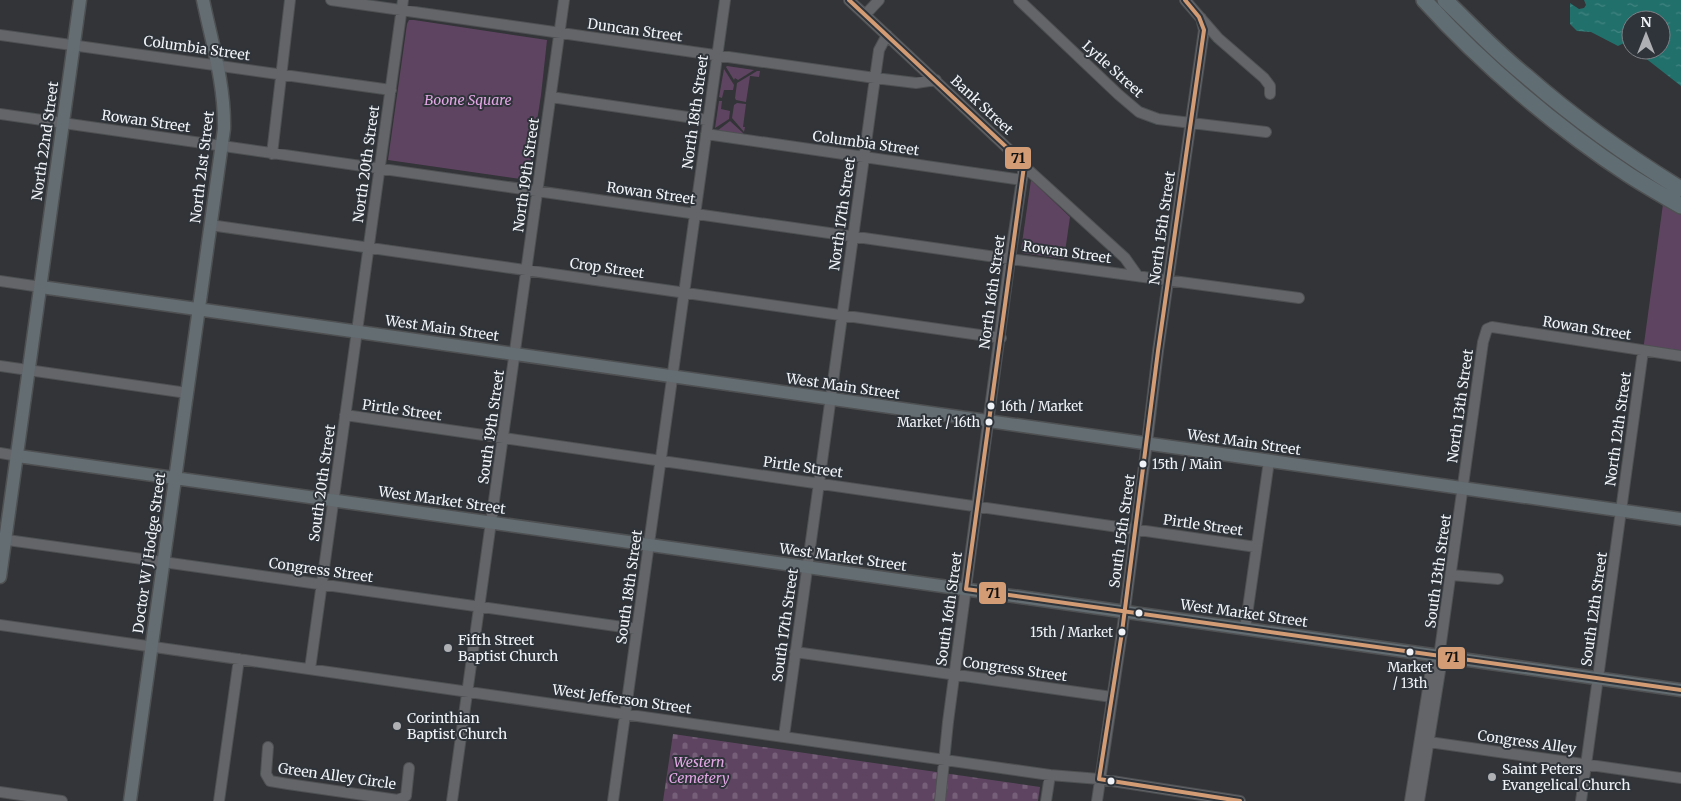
<svg xmlns="http://www.w3.org/2000/svg" width="1681" height="801" viewBox="0 0 1681 801" font-family="Merriweather,serif">
<style>
.green{fill:#5f4461}
.cemetery{fill:url(#cemetery-stones)}
.water{fill:url(#water-ripples)}
.lines{fill:none;stroke-linecap:round;stroke-linejoin:round}
.minor-casing{stroke:#4e5052;stroke-width:12}
.major-casing{stroke:#4e5052;stroke-width:15}
.highway-casing{stroke:#4e5052;stroke-width:18}
.minor{stroke:#636569;stroke-width:10}
.major{stroke:#636d72;stroke-width:12}
.highway{stroke:#606d73;stroke-width:15}
.bus-1-casing{stroke:#2f343a;stroke-width:8}
.bus-1{stroke:#d39c74;stroke-width:4}
.bus-dot{fill:#f0f3f8;stroke:#2f343a;stroke-width:2}
.poi-dot{fill:#aeb0b4;stroke:#2f343a;stroke-width:2}
.labels{text-anchor:middle;stroke-width:4;stroke-linejoin:round;paint-order:stroke}
.bus-label{font-size:13px;fill:#f0f3f8;stroke:#2f343a;text-anchor:start}
.street-label{font-size:14px;fill:#f0f3f8;stroke:#2f343a}
.park-label{font-size:14px;font-style:italic;fill:#e4a7e6;stroke:#2f343a}
.poi-label{font-size:14px;fill:#f0f3f8;stroke:#2f343a;text-anchor:start}
.line-badge{stroke:#2f343a;stroke-width:2}
.pale-badge-label{font-size:14px;text-anchor:middle;font-weight:bold;fill:#111}
</style>
<defs>
<pattern id="cemetery-stones" width="16" height="16" patternUnits="userSpaceOnUse" patternTransform="scale(1.25)"><rect width="16" height="16" fill="#5f4461"/><path d="M2 7V4a2 2 0 0 1 4 0v3zM10 15v-3a2 2 0 0 1 4 0v3z" fill="#765f78"/></pattern>
<pattern id="water-ripples" width="26" height="14" patternUnits="userSpaceOnUse" patternTransform="scale(1.25)"><rect width="26" height="14" fill="#22706c"/><path d="M2 4q2-2 4 0t4 0M15 11q2-2 4 0t4 0" fill="none" stroke="#428582"/></pattern>
</defs>
<rect width="100%" height="100%" fill="#323437"/>
<path class="green" d="M414 20 547 40 541 95 528 180 388 160 407 24 409 20Z
M726 67 727 66 754 70 738 80 735 78 734 80Z
M724 69 734 85 733 90H724L722 98 719 97Z
M757 71H760L759 77 750 76 746 102 736 100 735 98 737 83Z
M719 101H722L721 109 730 111 729 119 715 128Z
M737 103 746 104 743 127H745L744 132 732 118 734 105Z
M730 121 743 133V134L717 131Z
M1031 180 1070 217 1064 259 1022 253 1021 250Z
M1663 204 1681 214V356L1643 351Z"/>
<path class="cemetery" d="M673 734 1040 787 1038 801H663Z"/>
<path class="water" d="M1584 0H1681V86L1635 50H1661V20H1631V48L1624 43 1618 46 1591 32 1577 31 1570 24V3L1579 9 1584 8 1586 5Z"/>
<g class="lines">
<defs>
<path id="minor" d="M331 0 875 78 916 83 936 80
M849 0 1017 157 1024 166 1125 258 1137 275
M1019 0 1119 95 1139 112 1158 119 1266 132
M1185 0 1218 38 1264 78 1270 86V94
M865 15 879 0
M0 35 391 90
M551 97 708 120
M0 114 996 257 1299 298
M706 134 1022 180
M272 154 290 0
M210 225 1001 338
M0 281 41 287
M0 366 187 393
M345 415 1256 547
M0 453 18 456
M0 539 637 629
M1451 575 1498 579
M0 625 1050 775 1099 779 1240 801
M1245 629 1269 461
M795 652 1112 697
M310 669 403 0
M784 736 875 78 879 50 887 35
M1429 742 1681 778
M268 747 266 774 270 781 288 784 398 800 406 796 409 768
M0 792 62 801
M219 801 239 659
M452 801 564 0
M613 801 725 0
M940 801 948 722 1010 259 1024 166
M1046 801 1050 775
M1097 801 1122 632 1147 443 1158 351 1204 30 1201 18
M1410 801 1431 670 1439 657
M1419 801 1440 671 1439 657 1483 342 1487 329 1492 327 1681 356
M1581 801 1643 351"/>
<path id="major" d="M41 287 1681 519
M18 456 1681 690
M0 577 80 0
M130 801 224 129C225 85 212 43 203 0"/>
<path id="highway" d="M1424 0C1481 63 1557 128 1629 175 1646 186 1664 196 1681 206
M1445 0C1471 25 1497 53 1526 76 1574 118 1627 156 1681 189"/>
</defs>
<use href="#minor" class="minor-casing"/>
<use href="#major" class="major-casing"/>
<use href="#highway" class="highway-casing"/>
<use href="#minor" class="minor"/>
<use href="#major" class="major"/>
<use href="#highway" class="highway"/>
<defs>
<path id="bus-1" d="M849 0 1017 157 1024 166 966 589 1681 690
M1185 0 1199 17 1204 30 1158 351 1122 632 1099 779 1240 801"/>
</defs>
<use href="#bus-1" class="bus-1-casing"/>
<use href="#bus-1" class="bus-1"/>
</g>
<g class="bus-dot">
<circle cx="991" cy="406" r="4.5"/>
<circle cx="989" cy="422" r="4.5"/>
<circle cx="1143" cy="464" r="4.5"/>
<circle cx="1139" cy="613" r="4.5"/>
<circle cx="1122" cy="632" r="4.5"/>
<circle cx="1410" cy="652" r="4.5"/>
<circle cx="1111" cy="781" r="4.5"/>
</g>
<g class="poi-dot">
<circle cx="448" cy="648" r="5"/>
<circle cx="397" cy="726" r="5"/>
<circle cx="1492" cy="777" r="5"/>
</g>
<g class="labels">
<g class="bus-label">
<text x="1000" y="411">16th / Market</text>
<text x="980" y="427" text-anchor="end">Market / 16th</text>
<text x="1152" y="469">15th / Main</text>
<text x="1113" y="637" text-anchor="end">15th / Market</text>
<text x="1410" y="672" text-anchor="middle">Market<tspan x="1410" dy="16">/ 13th</tspan></text>
</g>
<g class="street-label">
<text transform="translate(635 30) rotate(8)" y="5">Duncan Street</text>
<text transform="translate(197 48) rotate(8)" y="5">Columbia Street</text>
<text transform="translate(1113 69) rotate(42)" y="5">Lytle Street</text>
<text transform="translate(982 105) rotate(43)" y="5">Bank Street</text>
<text transform="translate(695 112) rotate(-82)" y="5">North 18th Street</text>
<text transform="translate(146 121) rotate(8)" y="5">Rowan Street</text>
<text transform="translate(45 141) rotate(-82)" y="5">North 22nd Street</text>
<text transform="translate(866 143) rotate(8)" y="5">Columbia Street</text>
<text transform="translate(366 164) rotate(-82)" y="5">North 20th Street</text>
<text transform="translate(202 167) rotate(-83)" y="5">North 21st Street</text>
<text transform="translate(526 175) rotate(-82)" y="5">North 19th Street</text>
<text transform="translate(651 193) rotate(8)" y="5">Rowan Street</text>
<text transform="translate(842 214) rotate(-82)" y="5">North 17th Street</text>
<text transform="translate(1162 228) rotate(-82)" y="5">North 15th Street</text>
<text transform="translate(1067 252) rotate(8)" y="5">Rowan Street</text>
<text transform="translate(607 268) rotate(8)" y="5">Crop Street</text>
<text transform="translate(992 292) rotate(-82)" y="5">North 16th Street</text>
<text transform="translate(442 328) rotate(8)" y="5">West Main Street</text>
<text transform="translate(1587 328) rotate(9)" y="5">Rowan Street</text>
<text transform="translate(843 386) rotate(8)" y="5">West Main Street</text>
<text transform="translate(1460 406) rotate(-82)" y="5">North 13th Street</text>
<text transform="translate(402 410) rotate(8)" y="5">Pirtle Street</text>
<text transform="translate(491 427) rotate(-82)" y="5">South 19th Street</text>
<text transform="translate(1618 429) rotate(-82)" y="5">North 12th Street</text>
<text transform="translate(1244 442) rotate(8)" y="5">West Main Street</text>
<text transform="translate(803 467) rotate(8)" y="5">Pirtle Street</text>
<text transform="translate(322 483) rotate(-82)" y="5">South 20th Street</text>
<text transform="translate(442 500) rotate(8)" y="5">West Market Street</text>
<text transform="translate(1203 525) rotate(8)" y="5">Pirtle Street</text>
<text transform="translate(1122 531) rotate(-82)" y="5">South 15th Street</text>
<text transform="translate(149 553) rotate(-82)" y="5">Doctor W J Hodge Street</text>
<text transform="translate(843 557) rotate(8)" y="5">West Market Street</text>
<text transform="translate(321 570) rotate(8)" y="5">Congress Street</text>
<text transform="translate(1438 571) rotate(-82)" y="5">South 13th Street</text>
<text transform="translate(629 587) rotate(-82)" y="5">South 18th Street</text>
<text transform="translate(949 609) rotate(-82)" y="5">South 16th Street</text>
<text transform="translate(1594 609) rotate(-82)" y="5">South 12th Street</text>
<text transform="translate(1244 613) rotate(8)" y="5">West Market Street</text>
<text transform="translate(785 625) rotate(-82)" y="5">South 17th Street</text>
<text transform="translate(1015 669) rotate(8)" y="5">Congress Street</text>
<text transform="translate(622 699) rotate(8)" y="5">West Jefferson Street</text>
<text transform="translate(1527 742) rotate(8)" y="5">Congress Alley</text>
<text transform="translate(337 776) rotate(8)" y="5">Green Alley Circle</text>
</g>
<g class="park-label">
<text x="468" y="105">Boone Square</text>
<text x="699" y="767">Western<tspan x="699" dy="16">Cemetery</tspan></text>
</g>
<g class="poi-label">
<text x="458" y="645">Fifth Street<tspan x="458" dy="16">Baptist Church</tspan></text>
<text x="407" y="723">Corinthian<tspan x="407" dy="16">Baptist Church</tspan></text>
<text x="1502" y="774">Saint Peters<tspan x="1502" dy="16">Evangelical Church</tspan></text>
</g>
</g>
<g class="line-badge">
<rect x="1004" y="146" width="28" height="24" rx="5" fill="#d39c74"/>
<rect x="978" y="581" width="29" height="24" rx="5" fill="#d39c74"/>
<rect x="1437" y="646" width="29" height="24" rx="5" fill="#d39c74"/>
</g>
<g class="pale-badge-label">
<text x="1018" y="163">71</text>
<text x="993" y="598">71</text>
<text x="1452" y="662">71</text>
</g>
<g transform="translate(1646 35)"><circle r="24" fill="#2f343a" stroke="#7c8086"/>
<path d="M0-4L9 19L0 12L-9 19Z" fill="#aeb0b4"/>
<text y="-8" font-size="14" font-weight="bold" text-anchor="middle" fill="#f0f3f8">N</text>
</g>
</svg>
